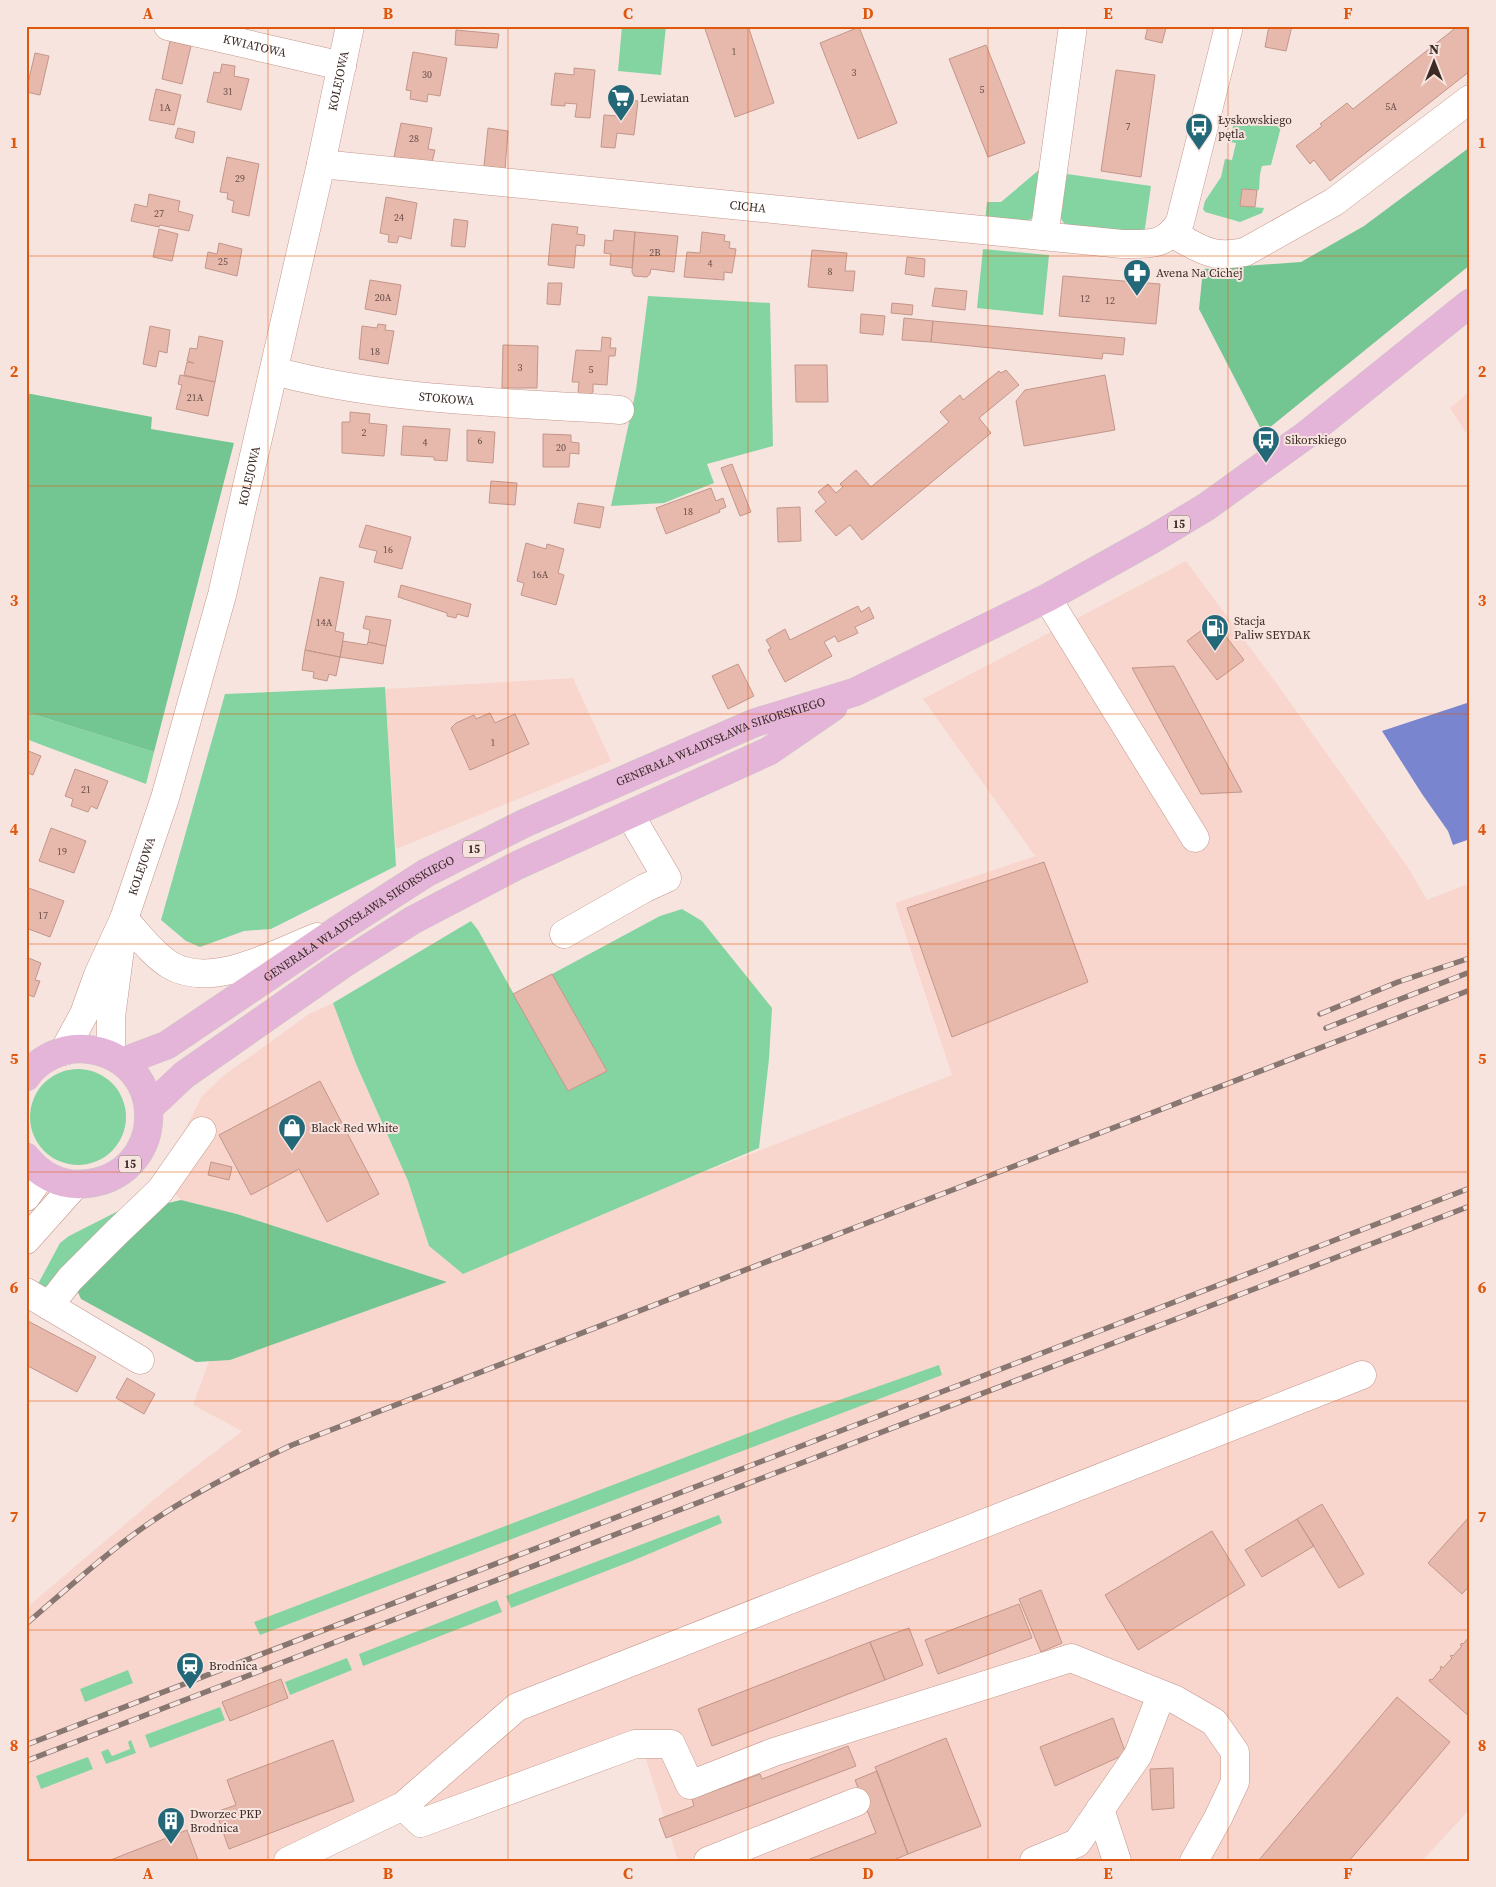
<svg xmlns="http://www.w3.org/2000/svg" width="1496" height="1887" viewBox="0 0 1496 1887" font-family="'Source Serif 4',serif">
<style>
.built{fill:#f8d6cd}
.green{fill:#84d4a2}
.forest{fill:#73c692}
.water{fill:#7985cf}
.building{fill:#e7b8ac;stroke:#c3968a}
.lines{fill:none;stroke-linecap:round;stroke-linejoin:round}
.minor-casing{stroke:#c4978b;stroke-width:29}
.major-casing{stroke:#ccc8c6;stroke-width:29}
.minor{stroke:#fff;stroke-width:28}
.major{stroke:#e4b5d9;stroke-width:28}
.rail-casing{stroke:#887671;stroke-width:5.5}
.rail{stroke:#f8e4df;stroke-width:4;stroke-dasharray:11;stroke-linecap:butt}
.grid{fill:none;stroke:#df570d;stroke-width:1;stroke-opacity:0.55}
.labels{text-anchor:middle;stroke-width:4;stroke-linejoin:round;paint-order:stroke}
.number-label{font-size:10px;fill:#674e47}
.shield{fill:#f8e4df;stroke:#74625d;stroke-width:1}
.shield-label{font-size:11px;font-weight:bold;fill:#3c2a25}
.street-label{font-size:12px;fill:#3c2a25;stroke:#f8e4df}
.poi-label{font-size:12px;fill:#3c2a25;stroke:#f8e4df;text-anchor:start}
.neatline{fill:none;stroke:#df570d;stroke-width:2}
.grid-label{font-size:16px;text-anchor:middle;font-weight:bold;fill:#df570d}
</style>
<rect width="100%" height="100%" fill="#f8e4df"/>
<path class="built" d="M1470 391V439L1450 408Z
M1186 561 1277 684 1409 869 1427 900 1470 883V1809L1422 1861H678L638 1734 282 1861H26V1608L163 1492 242 1431 193 1405 211 1356 435 1278 237 1214 181 1200 160 1179 202 1096 223 1076 309 1014 333 1003 356 1065 408 1181 429 1246 457 1269 952 1075 895 903 1035 856 923 699Z
M573 678 611 761 396 849 385 689Z"/>
<path class="green" d="M622 26H666L661 75 618 71Z
M1235 118 1281 127 1271 165 1262 166 1260 174 1259 190 1242 189 1240 206 1264 208 1262 213 1240 222 1205 212 1203 209 1205 201 1221 177 1225 159 1232 160 1236 143 1229 142Z
M1046 164 1038 213 1031 219 1020 224 985 221 987 202H1001Z
M1060 173 1151 186 1144 235 1070 231 1058 215Z
M983 249 1049 255 1043 315 977 308Z
M648 296 770 303 773 446 707 464 714 483 664 503 611 506 636 390Z
M385 687 396 866 271 929 244 931 200 947 186 941 161 920 225 694Z
M26 712 154 752 146 784 26 739Z
M682 909 702 921 772 1008 769 1059 759 1148 463 1274 429 1246 408 1181 356 1064 333 1003 471 921 478 930 568 1091 607 1071 552 974 660 916Z
M30 1117a48 48 0 1 1 96 0a48 48 0 1 1-96 0Z
M128 1206 47 1286 41 1288 38 1284 60 1243 69 1236Z
M939 1365 942 1375 260 1635 254 1622 788 1418Z
M719 1515 722 1523 632 1561 511 1608 506 1596Z
M497 1600 502 1612 363 1666 359 1654Z
M347 1658 352 1670 290 1695 285 1682Z
M128 1670 133 1683 85 1702 80 1689Z
M220 1707 225 1720 150 1748 145 1735Z
M131 1740 136 1753 106 1764 101 1752 108 1749 112 1756 130 1749 128 1742Z
M88 1757 93 1769 41 1789 36 1776Z"/>
<path class="forest" d="M1470 147V265L1263 433 1199 309 1203 269 1301 262 1364 226Z
M26 393 152 417 151 429 234 443 154 752 26 712Z
M181 1200 237 1214 447 1282 230 1360 196 1362 81 1299 76 1288 159 1205Z"/>
<path class="water" d="M1470 702V839L1453 845 1448 831 1422 794 1382 731Z"/>
<path class="building" d="M704 26H748L774 103 735 117Z
M1148 26 1166 28 1162 43 1145 39Z
M1269 26H1292L1286 51 1265 47Z
M1458 26H1463L1465 29 1470 26V71L1330 181 1314 160 1310 164 1296 146 1322 126 1320 124 1347 103 1353 109Z
M859 27 897 123 858 139 820 43Z
M456 30 499 34 497 48 455 45Z
M170 41 191 46 182 84 162 79Z
M986 45 1025 143 988 157 949 59Z
M413 52 447 58 440 96 428 94 427 102 410 99 411 91 406 90Z
M35 53 49 56 40 95 26 92Z
M222 64 235 66 234 76 249 79 241 110 207 102 214 72 220 73Z
M574 68 595 70 590 118 575 117 577 104 565 103V106L551 105 555 73 574 75Z
M1116 70 1155 75 1141 177 1101 171Z
M156 89 181 95 174 125 149 120Z
M620 99 638 101 634 135 617 133 615 148 601 147 604 115 618 116Z
M401 123 432 128 428 149 435 150 432 162 394 157Z
M178 128 195 132 193 143 175 138Z
M488 128 508 131 505 169 484 166Z
M227 157 259 164 249 216 232 212 234 201 227 199 228 193 220 192Z
M1242 189 1257 190 1255 207 1240 206Z
M149 194 180 201 178 211 193 215 189 231 160 225 159 227 131 221 135 204 147 207Z
M386 197 417 203 411 239 399 236 397 243 388 242 389 235 380 233Z
M454 219 468 221 465 247 451 246Z
M552 224 578 227 577 234 585 235 584 246 576 245 574 268 548 265Z
M159 229 178 234 172 261 153 257Z
M614 230 635 232 632 268 610 265 611 254 604 253 605 240 613 241Z
M635 232 678 236 674 272 651 269 650 274 647 277 634 276 632 272Z
M702 232 725 235 724 241 730 242 729 248 736 249 732 273 724 272V280L684 277 687 252 700 253Z
M219 243 242 249 237 276 205 268 208 252 217 254Z
M812 250 847 253 845 271H855L853 291 808 287Z
M907 257 925 259 924 277 905 274Z
M1063 276 1160 284 1156 324 1059 316Z
M370 280 401 285 396 315 365 309Z
M548 283H562L560 305 547 304Z
M935 288 967 291 965 310 932 306Z
M892 303 913 305 912 315 891 313Z
M861 314 885 316 883 335 860 333Z
M904 318 933 321 931 342 902 340Z
M933 321 1125 338 1123 355 1103 353 1102 359 931 342Z
M378 324 386 325 385 330 394 331 388 364 359 359 362 326 377 328Z
M150 326 170 330 167 353 159 351 156 367 143 364Z
M199 336 223 341 215 382 184 375 187 362 194 363 187 361 190 348 197 349Z
M602 337 611 338 610 348H616L615 356H609L607 385 593 384V392L589 395H581L578 391 579 382H572L576 350 601 351Z
M503 345 538 346 537 388H502Z
M795 365H827L828 402H796Z
M1006 370 1019 385 979 418 991 433 862 540 850 525 836 536 815 511 826 502 818 492 828 484 836 493 843 487 840 484 856 470 871 487 949 422 940 412 960 395 963 400 999 371 1001 373Z
M180 375 215 382 208 416 176 409 182 385 178 384Z
M1105 375 1115 430 1024 446 1016 401 1025 390Z
M350 412 370 414 369 423 387 425 384 456 342 453V422H350Z
M403 426 450 429 447 461 434 460V457L401 455Z
M467 430 495 432 493 463 467 461Z
M543 434 571 435V442L579 443V454L570 453 569 467H543Z
M732 464 751 512 740 516 721 468Z
M491 481 517 483 515 505 489 503Z
M711 488 716 501 723 498 726 507 719 510 720 512 666 534 656 508Z
M578 503 604 507 600 528 574 523Z
M800 507 801 541 778 542 777 508Z
M366 525 411 537 402 569 374 562 377 551 359 547Z
M526 543 546 549 547 544 564 549 558 573 564 575 556 605 521 595 524 583 517 581Z
M320 577 344 582 335 631 344 633 340 657 305 650Z
M401 585 471 604 468 617 457 614 456 618 447 616V613L398 597Z
M858 606 861 612 869 607 874 618 855 627 858 633 838 642 835 636 824 642 832 656 785 682 768 650 771 648 766 640 785 629 790 640Z
M366 616 391 620 386 646 368 642 370 630 363 628Z
M1214 621 1244 660 1217 680 1187 641Z
M343 641 367 645 368 642 386 646 383 664 340 657Z
M305 650 340 657 336 676 329 674 327 681 313 678 314 672 302 670Z
M738 664 754 696 728 709 712 676Z
M1174 666 1242 792 1201 794 1132 668Z
M490 713 495 723 515 714 529 744 470 770 451 728 456 723 474 715 476 719Z
M26 750 41 756 33 775 26 772Z
M75 769 108 781 97 809 91 806 88 812 71 806 73 799 65 796Z
M51 828 86 841 74 873 39 861Z
M1044 862 1088 982 952 1037 907 908Z
M26 887 64 901 50 937 26 928Z
M26 957 41 963 35 980 40 981 34 997 26 994Z
M552 974 607 1071 568 1091 513 994Z
M320 1081 379 1194 327 1222 299 1169 251 1195 219 1135Z
M211 1162 232 1167 229 1180 208 1175Z
M26 1320 96 1357 77 1392 26 1365Z
M127 1378 155 1394 144 1414 116 1398Z
M1322 1504 1364 1574 1339 1588 1297 1519Z
M1470 1516V1585L1462 1594 1428 1563Z
M1297 1519 1314 1546 1262 1577 1245 1550Z
M1212 1531 1245 1585 1138 1650 1105 1595Z
M1041 1590 1062 1643 1041 1652 1019 1599Z
M1019 1604 1032 1638 938 1674 925 1640Z
M909 1628 923 1665 885 1680 870 1642Z
M1470 1636V1717L1429 1681 1430 1679 1432 1680 1441 1669 1440 1668 1441 1666 1443 1668 1452 1658 1450 1656 1452 1655 1453 1656 1462 1646 1460 1645 1462 1643 1463 1644Z
M870 1642 885 1680 712 1746 698 1709Z
M281 1679 288 1698 230 1721 222 1702Z
M1397 1697 1450 1742 1349 1861H1258Z
M1113 1718 1126 1754 1055 1786 1040 1747Z
M946 1738 981 1826 908 1854 875 1767Z
M333 1740 354 1801 229 1849 216 1812 236 1805 227 1780Z
M848 1746 856 1766 666 1838 659 1819 694 1806 692 1799 760 1774 762 1779Z
M1173 1768 1174 1808 1152 1810 1150 1769Z
M877 1771 908 1854 891 1861H805L876 1833 855 1780Z
M187 1830 198 1860 108 1861Z"/>
<g class="lines">
<defs>
<g id="minor">
<path id="s1" d="M168 26 342 66"/>
<path id="s2" d="M321 164 1122 244C1148 244 1165 247 1180 222L1229 26"/>
<path d="M1173 234C1201 249 1211 259 1245 252L1334 202 1470 99"/>
<path d="M1044 236 1073 26"/>
<path id="s3" d="M274 371C386 401 505 402 620 410"/>
<path d="M1047 598 1195 838"/>
<path d="M124 919C138 934 152 954 170 965 212 990 276 953 317 937"/>
<path d="M564 934 645 888 667 878 630 815"/>
<path id="s4" d="M64 1051 84 1014 98 975 124 919 165 798 222 595 321 164 350 26"/>
<path d="M111 1055V1017L121 942"/>
<path d="M26 1197 43 1173"/>
<path d="M26 1240 75 1185"/>
<path d="M26 1292 140 1360"/>
<path d="M49 1306 70 1279 117 1232 160 1191 202 1131"/>
<path d="M403 1806 421 1823 635 1744H671L690 1785 774 1752 1071 1658 1176 1700 1214 1722 1235 1752V1782L1218 1818 1194 1861"/>
<path d="M1100 1809 1117 1861"/>
<path d="M288 1861 403 1806 517 1707 1362 1375"/>
<path d="M708 1861 856 1802"/>
<path d="M1034 1861 1077 1843 1138 1755 1161 1695"/>
</g>
<g id="major">
<path id="s5" d="M122 1062 167 1045 342 927 426 873 525 823 754 723 855 692 1047 598 1151 540 1206 507 1306 435 1470 303"/>
<path d="M26 1077C38 1059 63 1047 85 1049 172 1057 169 1179 82 1184 60 1186 39 1174 26 1157"/>
<path d="M149 1108 184 1075 343 964 413 920 518 865 769 751 833 707"/>
</g>
</defs>
<use href="#minor" class="minor-casing"/>
<use href="#major" class="major-casing"/>
<use href="#minor" class="minor"/>
<use href="#major" class="major"/>
<defs>
<path id="rail" d="M1320 1014 1398 982 1470 958
M1326 1028 1470 972
M26 1624C67 1589 107 1552 151 1522 195 1492 243 1468 292 1445L1470 990
M26 1745 1470 1188
M26 1761 1470 1206"/>
</defs>
<use href="#rail" class="rail-casing"/>
<use href="#rail" class="rail"/>
</g>
<path class="grid" d="M268 26V1861M508 26V1861M748 26V1861M988 26V1861M1228 26V1861M26 256H1470M26 486H1470M26 714H1470M26 944H1470M26 1172H1470M26 1401H1470M26 1630H1470"/>
<defs>
<symbol id="supermarket-pin" viewBox="-11 -11 22 30"><path d="M0 17L-7.5 6A9.5 9.5 0 1 1 7.5 6Z" fill="#226878" stroke="#f8e4df"/><path d="M-6-5.5h2.5l.6 2H6L4.5 2H-2.5L-4.4-4H-6ZM-1.5 3.2a1.3 1.3 0 1 0 .1 0ZM3 3.2a1.3 1.3 0 1 0 .1 0Z" fill="#fff"/></symbol>
<symbol id="bus-pin" viewBox="-11 -11 22 30"><path d="M0 17L-7.5 6A9.5 9.5 0 1 1 7.5 6Z" fill="#226878" stroke="#f8e4df"/><path d="M-5-6H5V4H4V6H2V4H-2V6H-4V4H-5ZM-3.5-4V0h7V-4ZM-3.5 1.2v1.5H-2V1.2ZM2 1.2v1.5H3.5V1.2Z" fill="#fff"/></symbol>
<symbol id="pharmacy-pin" viewBox="-11 -11 22 30"><path d="M0 17L-7.5 6A9.5 9.5 0 1 1 7.5 6Z" fill="#226878" stroke="#f8e4df"/><path d="M-2-6h4v4h4v4h-4v4h-4v-4h-4v-4h4Z" fill="#fff"/></symbol>
<symbol id="fuel-pin" viewBox="-11 -11 22 30"><path d="M0 17L-7.5 6A9.5 9.5 0 1 1 7.5 6Z" fill="#226878" stroke="#f8e4df"/><path d="M-5.5-6h7V0h2V4h1.3V-2.5L3-4.5l.8-.8L6-3V5H2.5V1h-1V6h-7ZM-4.2-4.7v3.2H.2V-4.7Z" fill="#fff"/></symbol>
<symbol id="shop-pin" viewBox="-11 -11 22 30"><path d="M0 17L-7.5 6A9.5 9.5 0 1 1 7.5 6Z" fill="#226878" stroke="#f8e4df"/><path d="M-5-2.5h2.3a2.7 3.5 0 0 1 5.4 0H5L5.5 6h-11ZM-1.5-2.5h3a1.5 2.3 0 0 0-3 0Z" fill="#fff"/></symbol>
<symbol id="station-pin" viewBox="-11 -11 22 30"><path d="M0 17L-7.5 6A9.5 9.5 0 1 1 7.5 6Z" fill="#226878" stroke="#f8e4df"/><path d="M-3-6H3Q5-6 5-4V2Q5 4 3 4L4.5 6H3L1.5 4h-3L-3 6H-4.5L-3 4Q-5 4-5 2V-4Q-5-6-3-6ZM-3.5-4v3h7v-3ZM-3.5 1v1.5H-2V1ZM2 1v1.5H3.5V1Z" fill="#fff"/></symbol>
<symbol id="building-pin" viewBox="-11 -11 22 30"><path d="M0 17L-7.5 6A9.5 9.5 0 1 1 7.5 6Z" fill="#226878" stroke="#f8e4df"/><path d="M-4-6H4V6H1V3H-1V6H-4ZM-2.5-4.3h1.7v1.8h-1.7ZM.8-4.3h1.7v1.8H.8ZM-2.5-1h1.7V.8h-1.7ZM.8-1h1.7V.8H.8Z" fill="#fff"/></symbol>
</defs>
<g fill-rule="evenodd">
<use href="#supermarket-pin" x="605" y="82" width="32" height="43"/>
<use href="#bus-pin" x="1183" y="111" width="32" height="43"/>
<use href="#pharmacy-pin" x="1121" y="257" width="32" height="43"/>
<use href="#bus-pin" x="1250" y="424" width="32" height="43"/>
<use href="#fuel-pin" x="1199" y="612" width="32" height="43"/>
<use href="#shop-pin" x="276" y="1112" width="32" height="43"/>
<use href="#station-pin" x="174" y="1650" width="32" height="43"/>
<use href="#building-pin" x="155" y="1805" width="32" height="43"/>
</g>
<g class="labels">
<g class="number-label">
<text x="734" y="55">1</text>
<text x="854" y="76">3</text>
<text x="427" y="78">30</text>
<text x="982" y="93">5</text>
<text x="228" y="95">31</text>
<text x="1391" y="110">5A</text>
<text x="165" y="111">1A</text>
<text x="1128" y="130">7</text>
<text x="414" y="142">28</text>
<text x="240" y="182">29</text>
<text x="159" y="217">27</text>
<text x="399" y="221">24</text>
<text x="655" y="256">2B</text>
<text x="223" y="265">25</text>
<text x="710" y="267">4</text>
<text x="830" y="275">8</text>
<text x="383" y="301">20A</text>
<text x="1085" y="302">12</text>
<text x="1110" y="304">12</text>
<text x="375" y="355">18</text>
<text x="520" y="371">3</text>
<text x="591" y="373">5</text>
<text x="195" y="401">21A</text>
<text x="364" y="436">2</text>
<text x="480" y="444">6</text>
<text x="425" y="446">4</text>
<text x="561" y="451">20</text>
<text x="688" y="515">18</text>
<text x="388" y="553">16</text>
<text x="540" y="578">16A</text>
<text x="324" y="626">14A</text>
<text x="493" y="746">1</text>
<text x="86" y="793">21</text>
<text x="62" y="855">19</text>
<text x="43" y="919">17</text>
</g>
<g class="shield">
<rect x="1168" y="515.5" width="22" height="17" rx="4"/>
<rect x="463" y="840.5" width="22" height="17" rx="4"/>
<rect x="119" y="1155.5" width="22" height="17" rx="4"/>
</g>
<g class="shield-label">
<text x="1179" y="528">15</text>
<text x="474" y="853">15</text>
<text x="130" y="1168">15</text>
</g>
<g class="street-label">
<text dy="4" stroke="none"><textPath href="#s1" startOffset="89">KWIATOWA</textPath></text>
<text dy="4" stroke="none"><textPath href="#s4" startOffset="1011">KOLEJOWA</textPath></text>
<text dy="4" stroke="none"><textPath href="#s2" startOffset="429">CICHA</textPath></text>
<text dy="4" stroke="none"><textPath href="#s3" startOffset="175">STOKOWA</textPath></text>
<text dy="4" stroke="none"><textPath href="#s4" startOffset="606">KOLEJOWA</textPath></text>
<text dy="4" stroke="none"><textPath href="#s5" startOffset="682">GENERAŁA WŁADYSŁAWA SIKORSKIEGO</textPath></text>
<text dy="4" stroke="none"><textPath href="#s4" startOffset="201">KOLEJOWA</textPath></text>
<text dy="4" stroke="none"><textPath href="#s5" startOffset="278">GENERAŁA WŁADYSŁAWA SIKORSKIEGO</textPath></text>
</g>
<g class="poi-label">
<text x="640" y="102">Lewiatan</text>
<text x="1218" y="124">Łyskowskiego<tspan x="1218" dy="14">pętla</tspan></text>
<text x="1156" y="277">Avena Na Cichej</text>
<text x="1285" y="444">Sikorskiego</text>
<text x="1234" y="625">Stacja<tspan x="1234" dy="14">Paliw SEYDAK</tspan></text>
<text x="311" y="1132">Black Red White</text>
<text x="209" y="1670">Brodnica</text>
<text x="190" y="1818">Dworzec PKP<tspan x="190" dy="14">Brodnica</tspan></text>
</g>
</g>
<rect width="1496" height="1887" fill="none" stroke="#f8e4df" stroke-width="55"/>
<g transform="translate(1434 62)" stroke="#f8e4df" stroke-width="4" paint-order="stroke">
<path d="M0-4L9 19L0 12L-9 19Z" fill="#3c2a25"/>
<text y="-8" font-size="14" font-weight="bold" text-anchor="middle" fill="#3c2a25">N</text>
</g>
<rect x="28" y="28" width="1440" height="1832" class="neatline"/>
<g class="grid-label">
<text x="148" y="19">A</text>
<text x="388" y="19">B</text>
<text x="628" y="19">C</text>
<text x="868" y="19">D</text>
<text x="1108" y="19">E</text>
<text x="1348" y="19">F</text>
<text x="14" y="148">1</text>
<text x="1482" y="148">1</text>
<text x="14" y="377">2</text>
<text x="1482" y="377">2</text>
<text x="14" y="606">3</text>
<text x="1482" y="606">3</text>
<text x="14" y="835">4</text>
<text x="1482" y="835">4</text>
<text x="14" y="1064">5</text>
<text x="1482" y="1064">5</text>
<text x="14" y="1293">6</text>
<text x="1482" y="1293">6</text>
<text x="14" y="1522">7</text>
<text x="1482" y="1522">7</text>
<text x="14" y="1751">8</text>
<text x="1482" y="1751">8</text>
<text x="148" y="1879">A</text>
<text x="388" y="1879">B</text>
<text x="628" y="1879">C</text>
<text x="868" y="1879">D</text>
<text x="1108" y="1879">E</text>
<text x="1348" y="1879">F</text>
</g>
</svg>
